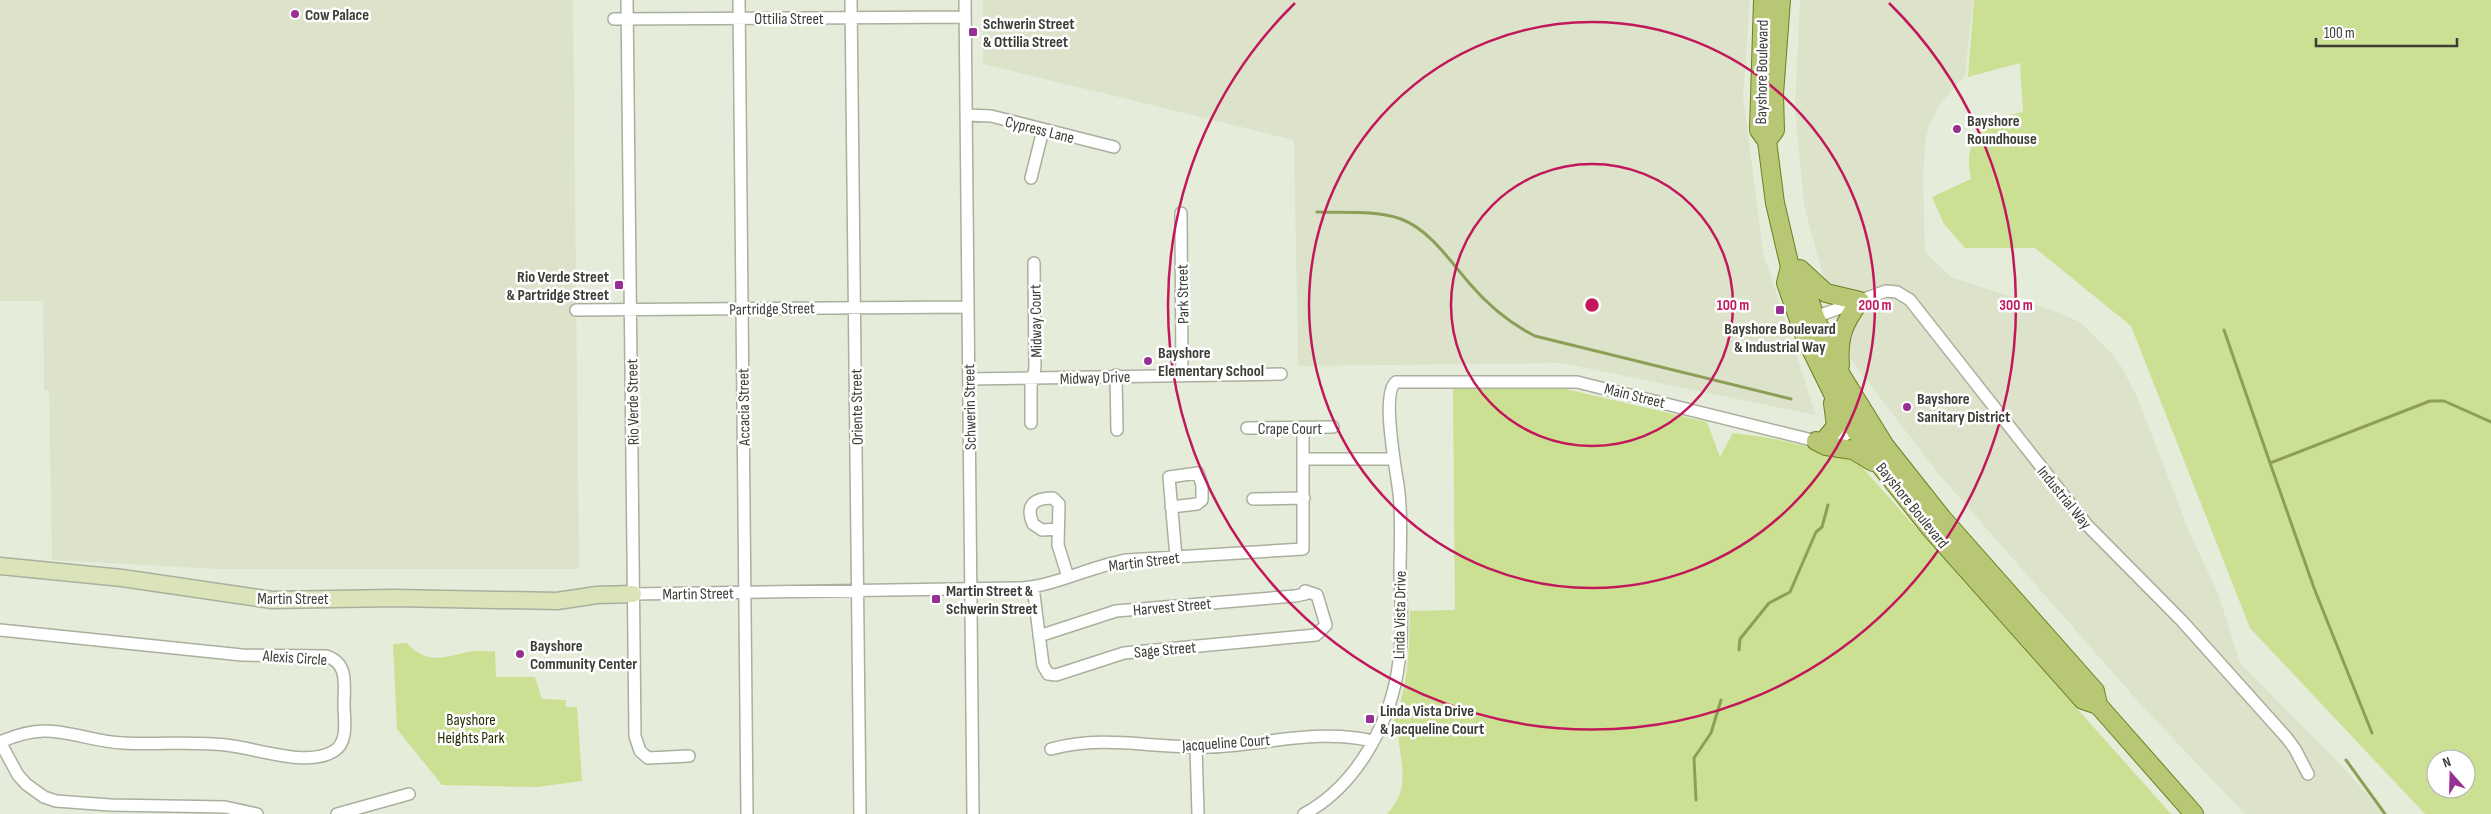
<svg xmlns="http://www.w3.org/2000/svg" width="2491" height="814" viewBox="0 0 2491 814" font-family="'Sofia Sans Condensed',sans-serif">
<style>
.built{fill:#dce3ca}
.green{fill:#cce094;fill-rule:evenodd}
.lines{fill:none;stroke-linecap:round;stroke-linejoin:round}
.stream{stroke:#8e9e57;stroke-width:3}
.street-casing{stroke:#aaaf9e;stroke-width:14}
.secondary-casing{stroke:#aaaf9e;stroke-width:19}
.primary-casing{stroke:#6d7f21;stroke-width:20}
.street{stroke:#fff;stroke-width:11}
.secondary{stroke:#dbe3b9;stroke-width:16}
.primary{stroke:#b8c773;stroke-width:18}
.ring{fill:none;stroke:#c2185b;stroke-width:2.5}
.poi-dot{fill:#982f92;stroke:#fff;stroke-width:2}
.labels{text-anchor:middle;stroke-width:5;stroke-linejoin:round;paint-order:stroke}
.poi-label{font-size:16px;font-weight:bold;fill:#3b3d36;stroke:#fff;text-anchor:start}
.street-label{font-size:16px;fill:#3b3d36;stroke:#fff}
.park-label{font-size:16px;fill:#252d03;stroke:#fff}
.centre{fill:#c2185b;stroke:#fff;stroke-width:2.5}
.ring-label{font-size:15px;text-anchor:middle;font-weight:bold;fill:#c2185b;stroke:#fff;stroke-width:5;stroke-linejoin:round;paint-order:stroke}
</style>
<rect width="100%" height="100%" fill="#e6ecda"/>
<path class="built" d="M0 0H573L579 569H219L52 560 49 391 44 390 43 301H0Z
M983 0H1750L1743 96 1763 252 1816 415 1561 363 1298 366 1294 140 983 64Z
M1800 0H1973L1965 76 1940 104 1930 124 1926 137 1923 173 1925 252 1951 277 2057 312 2080 322 2111 353 2121 366 2138 399 2191 536 2218 593 2240 663 2341 765 2384 814H2245L2143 707 1936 471 1850 358 1824 280 1804 204 1795 108Z"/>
<path class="green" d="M1974 0H2491V814H2425L2250 628 2131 326 2035 248H1965L1944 224 1932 197 1971 179C1962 137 1985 120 2023 112L2020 63 1968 77ZM2436 759H2466V789H2436Z
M1453 388 1566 389 1707 422 1720 457 1733 433 1770 438 1853 457 2171 814H1387C1411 788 1401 766 1398 734L1389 730C1409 693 1409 652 1410 611L1455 610Z
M407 643C426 664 442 658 467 652 475 650 486 652 495 651L496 677H535L542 699 566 700V707H577L582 781 537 787 442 785 397 729 393 644Z"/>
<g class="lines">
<path class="stream" d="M1317 212C1344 213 1376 210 1401 219 1430 230 1450 261 1470 284 1488 305 1511 324 1535 336L1791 399
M2224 330 2270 463 2430 401H2444L2491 422
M2270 463 2314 588 2372 733
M1739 650 1740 639 1769 603 1790 592 1816 532 1822 527 1828 505
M2346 760 2385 814
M1696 800 1694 758 1711 733 1721 700"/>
<defs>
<path id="street" d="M627 0 635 736 640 751 648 758 689 756
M739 0 747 814
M851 0 860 814
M965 0 973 814
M614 19 965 17
M966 115 991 116 1114 147
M1031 178 1043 130
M1181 213 1182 376
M576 310 968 307
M1810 319 1886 291 1897 292 1910 300 2087 525 2182 621 2286 737 2295 749 2308 774
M1116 375 1117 430
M969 379 1281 374
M1031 423V386L1035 368 1034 263
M1247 428 1333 427
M1304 459H1393
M1253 499 1304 498
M1171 507 1197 504 1202 500V485L1198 473 1169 477 1176 557
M1058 529 1042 530 1033 524C1025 505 1034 498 1053 498L1059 504 1058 545 1068 577
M1033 587 1043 665 1048 674 1056 675 1124 653 1316 635 1326 625 1317 595 1305 591V594L1295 596 1116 611 1039 636
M633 594 1022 588C1058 585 1091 566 1127 560L1303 549V428
M0 630 242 655 326 656C349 663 344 685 344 705 344 719 349 742 334 751 307 768 256 748 226 745 192 741 157 745 123 743 96 742 71 731 44 731 29 731 14 736 0 742
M0 742 18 775 26 784 44 797 56 801 110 805 225 807 257 814
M1196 747 1198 814
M1051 749C1106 734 1154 749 1210 747 1264 745 1319 728 1373 741
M337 814 409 794
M1304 814C1358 785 1392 720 1399 661 1403 632 1401 602 1400 573 1400 547 1402 520 1399 493 1397 473 1380 394 1396 382H1577L1816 441 1840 438 1860 426"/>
<path id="secondary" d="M0 566 122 578 272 600 394 598 557 601 597 595 633 594"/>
<path id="primary" d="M1763 0 1759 130 1767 141 1775 203 1790 267 1786 283 1805 337 1839 406 1872 455 1930 528 2083 700 2098 705 2194 814
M1767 141 1775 130 1774 94 1781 0
M1790 267 1802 277 1815 317 1841 375 1885 446 1942 518 2095 691 2098 705
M1800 269 1826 293 1860 301C1843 324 1838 337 1840 366
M1816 441 1826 446 1853 450 1873 462
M1824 441 1836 426 1833 403"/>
</defs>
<use href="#street" class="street-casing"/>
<use href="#secondary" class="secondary-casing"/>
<use href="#primary" class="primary-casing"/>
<use href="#street" class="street"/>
<use href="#secondary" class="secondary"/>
<use href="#primary" class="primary"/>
</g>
<g class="ring">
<circle cx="1592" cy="305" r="141"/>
<circle cx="1592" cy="305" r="283"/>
<path d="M1889 3A424 424 0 1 1 1295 3"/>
</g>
<g class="poi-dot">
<circle cx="295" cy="14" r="5"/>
<rect x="968" y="27" width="10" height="10" rx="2.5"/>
<circle cx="1957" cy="129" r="5"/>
<rect x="614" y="280" width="10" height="10" rx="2.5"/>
<rect x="1775" y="305" width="10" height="10" rx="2.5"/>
<circle cx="1148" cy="361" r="5"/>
<circle cx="1907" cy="407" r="5"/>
<rect x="931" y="594" width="10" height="10" rx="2.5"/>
<circle cx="520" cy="654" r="5"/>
<rect x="1365" y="714" width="10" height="10" rx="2.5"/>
</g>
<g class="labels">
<g class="poi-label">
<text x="305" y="20">Cow Palace</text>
<text x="983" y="29">Schwerin Street<tspan x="983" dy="18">&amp; Ottilia Street</tspan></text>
<text x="1967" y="126">Bayshore<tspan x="1967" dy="18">Roundhouse</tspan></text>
<text x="609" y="282" text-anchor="end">Rio Verde Street<tspan x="609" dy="18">&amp; Partridge Street</tspan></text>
<text x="1780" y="334" text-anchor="middle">Bayshore Boulevard<tspan x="1780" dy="18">&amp; Industrial Way</tspan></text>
<text x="1158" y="358">Bayshore<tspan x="1158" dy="18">Elementary School</tspan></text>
<text x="1917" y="404">Bayshore<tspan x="1917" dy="18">Sanitary District</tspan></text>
<text x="946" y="596">Martin Street &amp;<tspan x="946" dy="18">Schwerin Street</tspan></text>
<text x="530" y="651">Bayshore<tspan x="530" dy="18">Community Center</tspan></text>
<text x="1380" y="716">Linda Vista Drive<tspan x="1380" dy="18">&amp; Jacqueline Court</tspan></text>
</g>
<g class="street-label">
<text x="789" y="24">Ottilia Street</text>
<text transform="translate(1761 72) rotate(-89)" y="6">Bayshore Boulevard</text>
<text transform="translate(1040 129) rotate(14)" y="6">Cypress Lane</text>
<text transform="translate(1182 294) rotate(-91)" y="6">Park Street</text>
<text transform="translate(772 308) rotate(-1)" y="6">Partridge Street</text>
<text transform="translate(1035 321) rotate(-91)" y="6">Midway Court</text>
<text transform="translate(1095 377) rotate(-2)" y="6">Midway Drive</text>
<text transform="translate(1635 395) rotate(14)" y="6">Main Street</text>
<text transform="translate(632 402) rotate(-91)" y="6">Rio Verde Street</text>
<text transform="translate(743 407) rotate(-91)" y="6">Accacia Street</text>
<text transform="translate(856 407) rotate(-91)" y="6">Oriente Street</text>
<text transform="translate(969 407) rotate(-91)" y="6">Schwerin Street</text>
<text x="1290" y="434">Crape Court</text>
<text transform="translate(2065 497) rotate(51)" y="6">Industrial Way</text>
<text transform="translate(1913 505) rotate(51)" y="6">Bayshore Boulevard</text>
<text transform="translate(1144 561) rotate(-7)" y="6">Martin Street</text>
<text transform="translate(698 593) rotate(-1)" y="6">Martin Street</text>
<text x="293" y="604">Martin Street</text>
<text transform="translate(1172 606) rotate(-5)" y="6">Harvest Street</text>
<text transform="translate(1399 615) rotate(-89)" y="6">Linda Vista Drive</text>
<text transform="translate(1165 649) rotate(-5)" y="6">Sage Street</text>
<text transform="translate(295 657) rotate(4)" y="6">Alexis Circle</text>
<text transform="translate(1226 742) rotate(-4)" y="6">Jacqueline Court</text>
</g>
<g class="park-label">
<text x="471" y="725">Bayshore<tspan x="471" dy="18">Heights Park</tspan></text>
</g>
</g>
<circle cx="1592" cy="305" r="8" class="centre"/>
<g class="ring-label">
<text x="1733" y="310">100 m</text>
<text x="1875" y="310">200 m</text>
<text x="2016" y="310">300 m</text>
</g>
<g transform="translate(2451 774) rotate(340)"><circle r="24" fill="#ffffff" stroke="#b1b1af"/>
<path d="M0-4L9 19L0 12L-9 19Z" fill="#982f92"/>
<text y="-8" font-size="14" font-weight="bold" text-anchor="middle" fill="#3b3d36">N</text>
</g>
<path d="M2316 38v8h141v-8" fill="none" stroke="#3b3d36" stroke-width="2.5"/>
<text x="2324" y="38" font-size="15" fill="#3b3d36" stroke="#ffffff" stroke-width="4" paint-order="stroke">100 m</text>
</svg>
